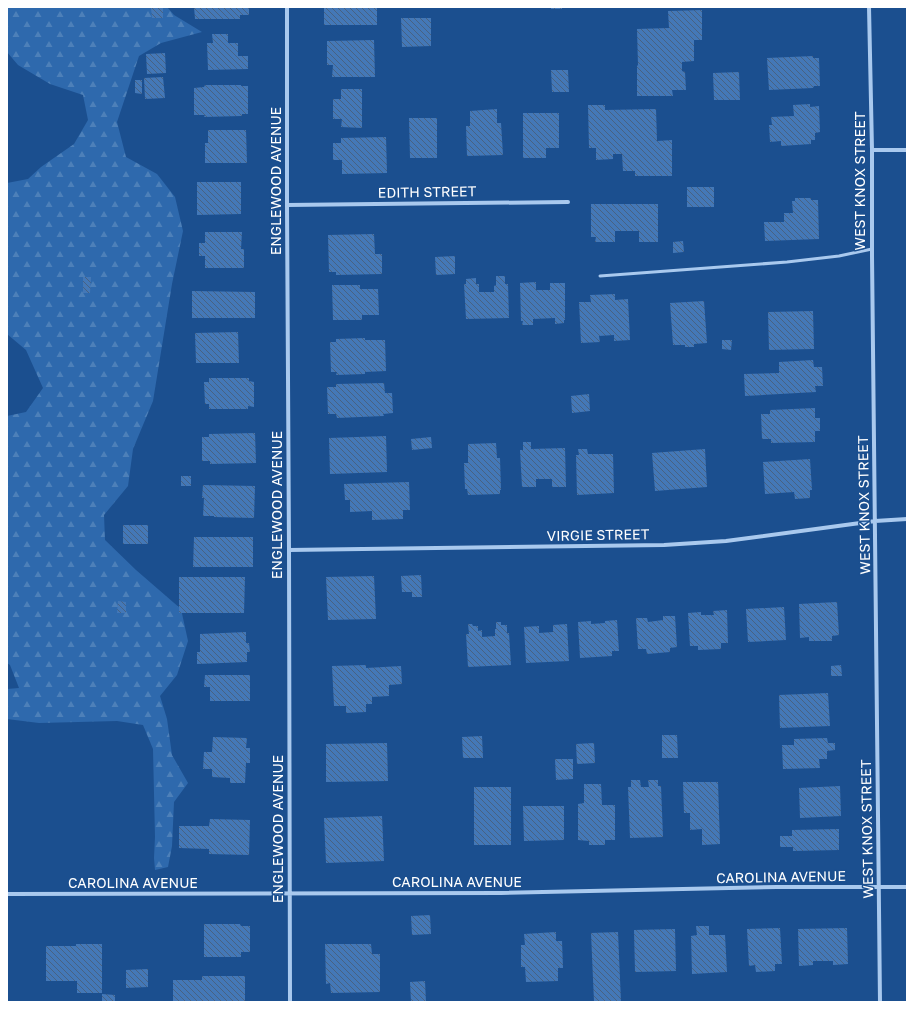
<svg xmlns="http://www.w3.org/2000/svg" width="914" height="1009" viewBox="0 0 914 1009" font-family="'Golos Text',sans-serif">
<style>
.forest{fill:url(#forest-firs)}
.building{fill:url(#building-back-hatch)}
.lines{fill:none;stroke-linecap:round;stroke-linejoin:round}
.lane{stroke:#a9c9ee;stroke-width:3}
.street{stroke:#a9c9ee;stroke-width:4}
.labels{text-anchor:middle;stroke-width:3;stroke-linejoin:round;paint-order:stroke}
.street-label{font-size:14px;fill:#fff;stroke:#1b4f8f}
</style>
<defs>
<pattern id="forest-firs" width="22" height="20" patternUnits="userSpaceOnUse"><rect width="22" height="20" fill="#2e69ad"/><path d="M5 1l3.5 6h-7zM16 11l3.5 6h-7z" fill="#4d80b9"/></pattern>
<pattern id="building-back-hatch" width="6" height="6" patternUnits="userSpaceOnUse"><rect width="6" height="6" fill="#4478b7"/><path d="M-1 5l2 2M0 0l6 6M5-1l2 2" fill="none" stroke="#486282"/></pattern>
</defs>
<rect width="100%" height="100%" fill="#1b4f8f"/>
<path class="forest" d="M7 7H167L174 15 202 32 161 43 139 56 117 122 126 157 157 174 175 197 183 231 172 284 153 401 133 449 128 486 104 515 105 540 136 570 181 609 188 641 177 675 160 696 167 719 172 755 188 783 174 802 172 846 168 867 155 870 154 858 155 837 153 749 143 725 117 721 39 723 7 719V689L19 688 10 665 7 663V416L26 412 43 388 26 350 7 334V183L28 179 41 167 74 144 88 120 83 95 50 84 18 65 7 52Z"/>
<path class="building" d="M163 7V18H152L151 8Z
M194 7H249V15H240V19H195Z
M324 7H377V25H324Z
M551 7H562V9H551Z
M702 10V40H694V61L682 62V71L685 72 686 90H672L673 96H637V65L638 66 637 29 669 28 668 11Z
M401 18H431V46L402 47Z
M212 34H228V43H238V56H248V69L208 70 207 43H213Z
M374 40 375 77H332L333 65H327V41Z
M165 53 166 73 147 74 146 54Z
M813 56V58H819L820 86H814L813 88 769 90 767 58Z
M551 70H568L569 92H552Z
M739 72 740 100H714L713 73Z
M163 77 165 98 145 99 144 78Z
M135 80H142V94L135 93Z
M205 85H241V86H248V114H242V116L204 117 205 115H194V88L204 87Z
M341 89H362V128L341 127 342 119H333V99H341Z
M810 104V107L819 106 820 132 815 133V140H811V144L781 146V141L770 142 769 125H772L771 117 794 116 793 105Z
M588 105H605V110L656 109 657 141 672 140V176H635V171H623L622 154H613V159L596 160V148H589Z
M497 109V123H501L503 155 467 156 466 126H470V111Z
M523 113H559V148H546V158H523Z
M409 118H437V158H410Z
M208 130H246L247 163H205V143H208Z
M386 137 387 173 342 174V160H333V143H341V138Z
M197 182H241V214L197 215Z
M687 187H714V207H687Z
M795 198H811V200H818L819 239 765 241 764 222H784V213H793L792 201H795Z
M591 204H658V242H639V231H615V242H595L596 237H591Z
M205 232H242L241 249H244V268H205V256H199V243H205Z
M374 234 375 254H382V274L336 275V272H329L328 235Z
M683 241 684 252 673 253V242Z
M455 256V274L436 275 435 257Z
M496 276H505V284H508L509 318 466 319 464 284H466V279L476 278V284H479V292H494V286L496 285Z
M83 277H91L90 293H83Z
M536 282V290H550V283H565V320H564V323L555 324V318L533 319V325H522L523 321H521L520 283Z
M332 285H360V289H378L379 315H362V320H333Z
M192 291 255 292V318H192Z
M615 294V300L628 299 630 340 614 341V335L599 336 600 342 581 343 579 302H591L590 295Z
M704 301 707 343 694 344V347H685V345H673L670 303Z
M813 311 814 349 769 350 768 312Z
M238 332 239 363H196L195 333Z
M365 338V340H385L386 371 365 372V374L336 375 337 372H331L330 342H336V339Z
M722 340H732L731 350 722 349Z
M813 360 814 367H822L823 386H815L816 392 745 396 744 374 779 373V362Z
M209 378H249V381L254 382V407L248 406V409H209V404H205L204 382H209Z
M384 383 385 393H392L393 413 383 414 384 416 337 418 336 414H328L327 387H336V384Z
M589 394 590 411 572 413 571 396Z
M815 408V418H820V431H815V442L771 443V439H762L761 414H770V410Z
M255 433 256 463 210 464V461H202V437H209V434Z
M386 436 387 472 330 474 329 438Z
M431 437 432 448 412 450 411 439Z
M523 442H531V449L565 448 566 487H552V479H536V487H522L520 450H523Z
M496 443 497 458H500L501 490H500V494L468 495 467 489H465L464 463H468V444Z
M578 449H587L588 454H613L614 493 577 495 576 455H579Z
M705 449 707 487 655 491 652 453Z
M810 459 812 490H810V498L795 499 794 492 765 494 763 462Z
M181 476H191V486H181Z
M409 482 410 510H403V519L372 520V511L350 512V500H345L344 484Z
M203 485 255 486 254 518 214 517V516H203L204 498H202Z
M123 525H148V544H123Z
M194 537H253V567H193Z
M421 575 422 597H412V592H402L401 576Z
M374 576 376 619 328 620 326 577Z
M179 577H245L244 613H179Z
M118 601 126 602V613H117Z
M837 602 839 635 832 636V641H809V637L800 638 799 604Z
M784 607 786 640 748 642 746 609Z
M727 610 728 643H721V649L698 650V646H690L688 613 701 612V615H714L713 611Z
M663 616H675L677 647 670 648V652L647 654 646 649H638L636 618H647L648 622 663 620Z
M617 620 619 651H612V656L580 658 578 622 591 621V624L605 623V621Z
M496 622H501V625H507V633H509L511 665 468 667 466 634H469L468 624H472L473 626H478V631L482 630V637L495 636V629H496Z
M567 624 569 661 526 663 524 627 539 626V633L553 632V625Z
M246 632V643H249L250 652H247V662L197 664V652H200V634Z
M366 665V668L401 666 402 684 389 685V696L372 697V704H366V712L346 713V706H334L332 666Z
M841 665 842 676H831V666Z
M205 675H250V701H210V687H204Z
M828 693 830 726 780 728 779 695Z
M662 735H677L678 758H662Z
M482 736 483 758H463L462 737Z
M213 737 247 738 246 748H250V763H246L245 783H230V778L212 777V769H203L204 752H212Z
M827 738 828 743H835V750L827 751V759H819L820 768 783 769 782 745H794V739Z
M387 743 388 781 326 782V744Z
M594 743 595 763 577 764 576 744Z
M555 759H573V779L556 780Z
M631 780H640L641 787H649L648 780H658V786H661L663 837 630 838 628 787H631Z
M683 782H718L720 844 702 845V829L690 830V813H684Z
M584 784H601L602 805H615V840H605V845H589V841L578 840V804L584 803Z
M840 786 841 816 800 818 799 788Z
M474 787H511V845H474Z
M523 806H564V840L524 841Z
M382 816 384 861 326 863 324 818Z
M210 819 250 820 249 855 209 854V849L179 848V826H209Z
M839 829V850L793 851V847H780V836H792V830Z
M430 915 431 934 412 935 411 916Z
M204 924H240L241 926H250V952H241V957H204Z
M696 926H709V935H725L727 972 692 974 691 936 697 935Z
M780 928 782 964H775V971L756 972 755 965 749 966 747 929Z
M847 928 848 964 833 965V961H813V965L799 966 798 929Z
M675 929 676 971 635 972 634 930Z
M556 932V941H562L563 968H558V981L526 982 525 967H521V945H525L524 934Z
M618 932 621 1002H594L591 933Z
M76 944H102V993H77V981H46V946H76Z
M325 944H371L372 954H380V992L331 993 330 983 326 984Z
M148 969V987L126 988V970Z
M202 976H245V1002H173V980H202Z
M425 981 426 1002H411L410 982Z
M102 994 115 995V1002H102Z"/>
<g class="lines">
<path class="lane" d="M600 276 787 262 839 256 872 249"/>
<path class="street" d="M287 7V205L289 550 290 1002
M869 7 872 150V256L880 1002
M872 150H907
M287 205 568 202
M289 550 664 545 726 541 875 521 907 519
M7 894 501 893 777 887H907"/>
</g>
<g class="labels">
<g class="street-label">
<text transform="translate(276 181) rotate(-90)" y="5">ENGLEWOOD AVENUE</text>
<text transform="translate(860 181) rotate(-90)" y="5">WEST KNOX STREET</text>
<text transform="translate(427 192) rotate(-1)" y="5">EDITH STREET</text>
<text transform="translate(277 505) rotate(-90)" y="5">ENGLEWOOD AVENUE</text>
<text transform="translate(864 505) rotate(-91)" y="5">WEST KNOX STREET</text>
<text transform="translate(598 535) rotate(-1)" y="5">VIRGIE STREET</text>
<text transform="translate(278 829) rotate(-90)" y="5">ENGLEWOOD AVENUE</text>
<text transform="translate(867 829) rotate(-91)" y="5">WEST KNOX STREET</text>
<text transform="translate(781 877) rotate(-1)" y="5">CAROLINA AVENUE</text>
<text x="457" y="887">CAROLINA AVENUE</text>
<text x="133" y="888">CAROLINA AVENUE</text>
</g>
</g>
<rect width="914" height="1009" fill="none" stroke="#ffffff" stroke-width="16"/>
</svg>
